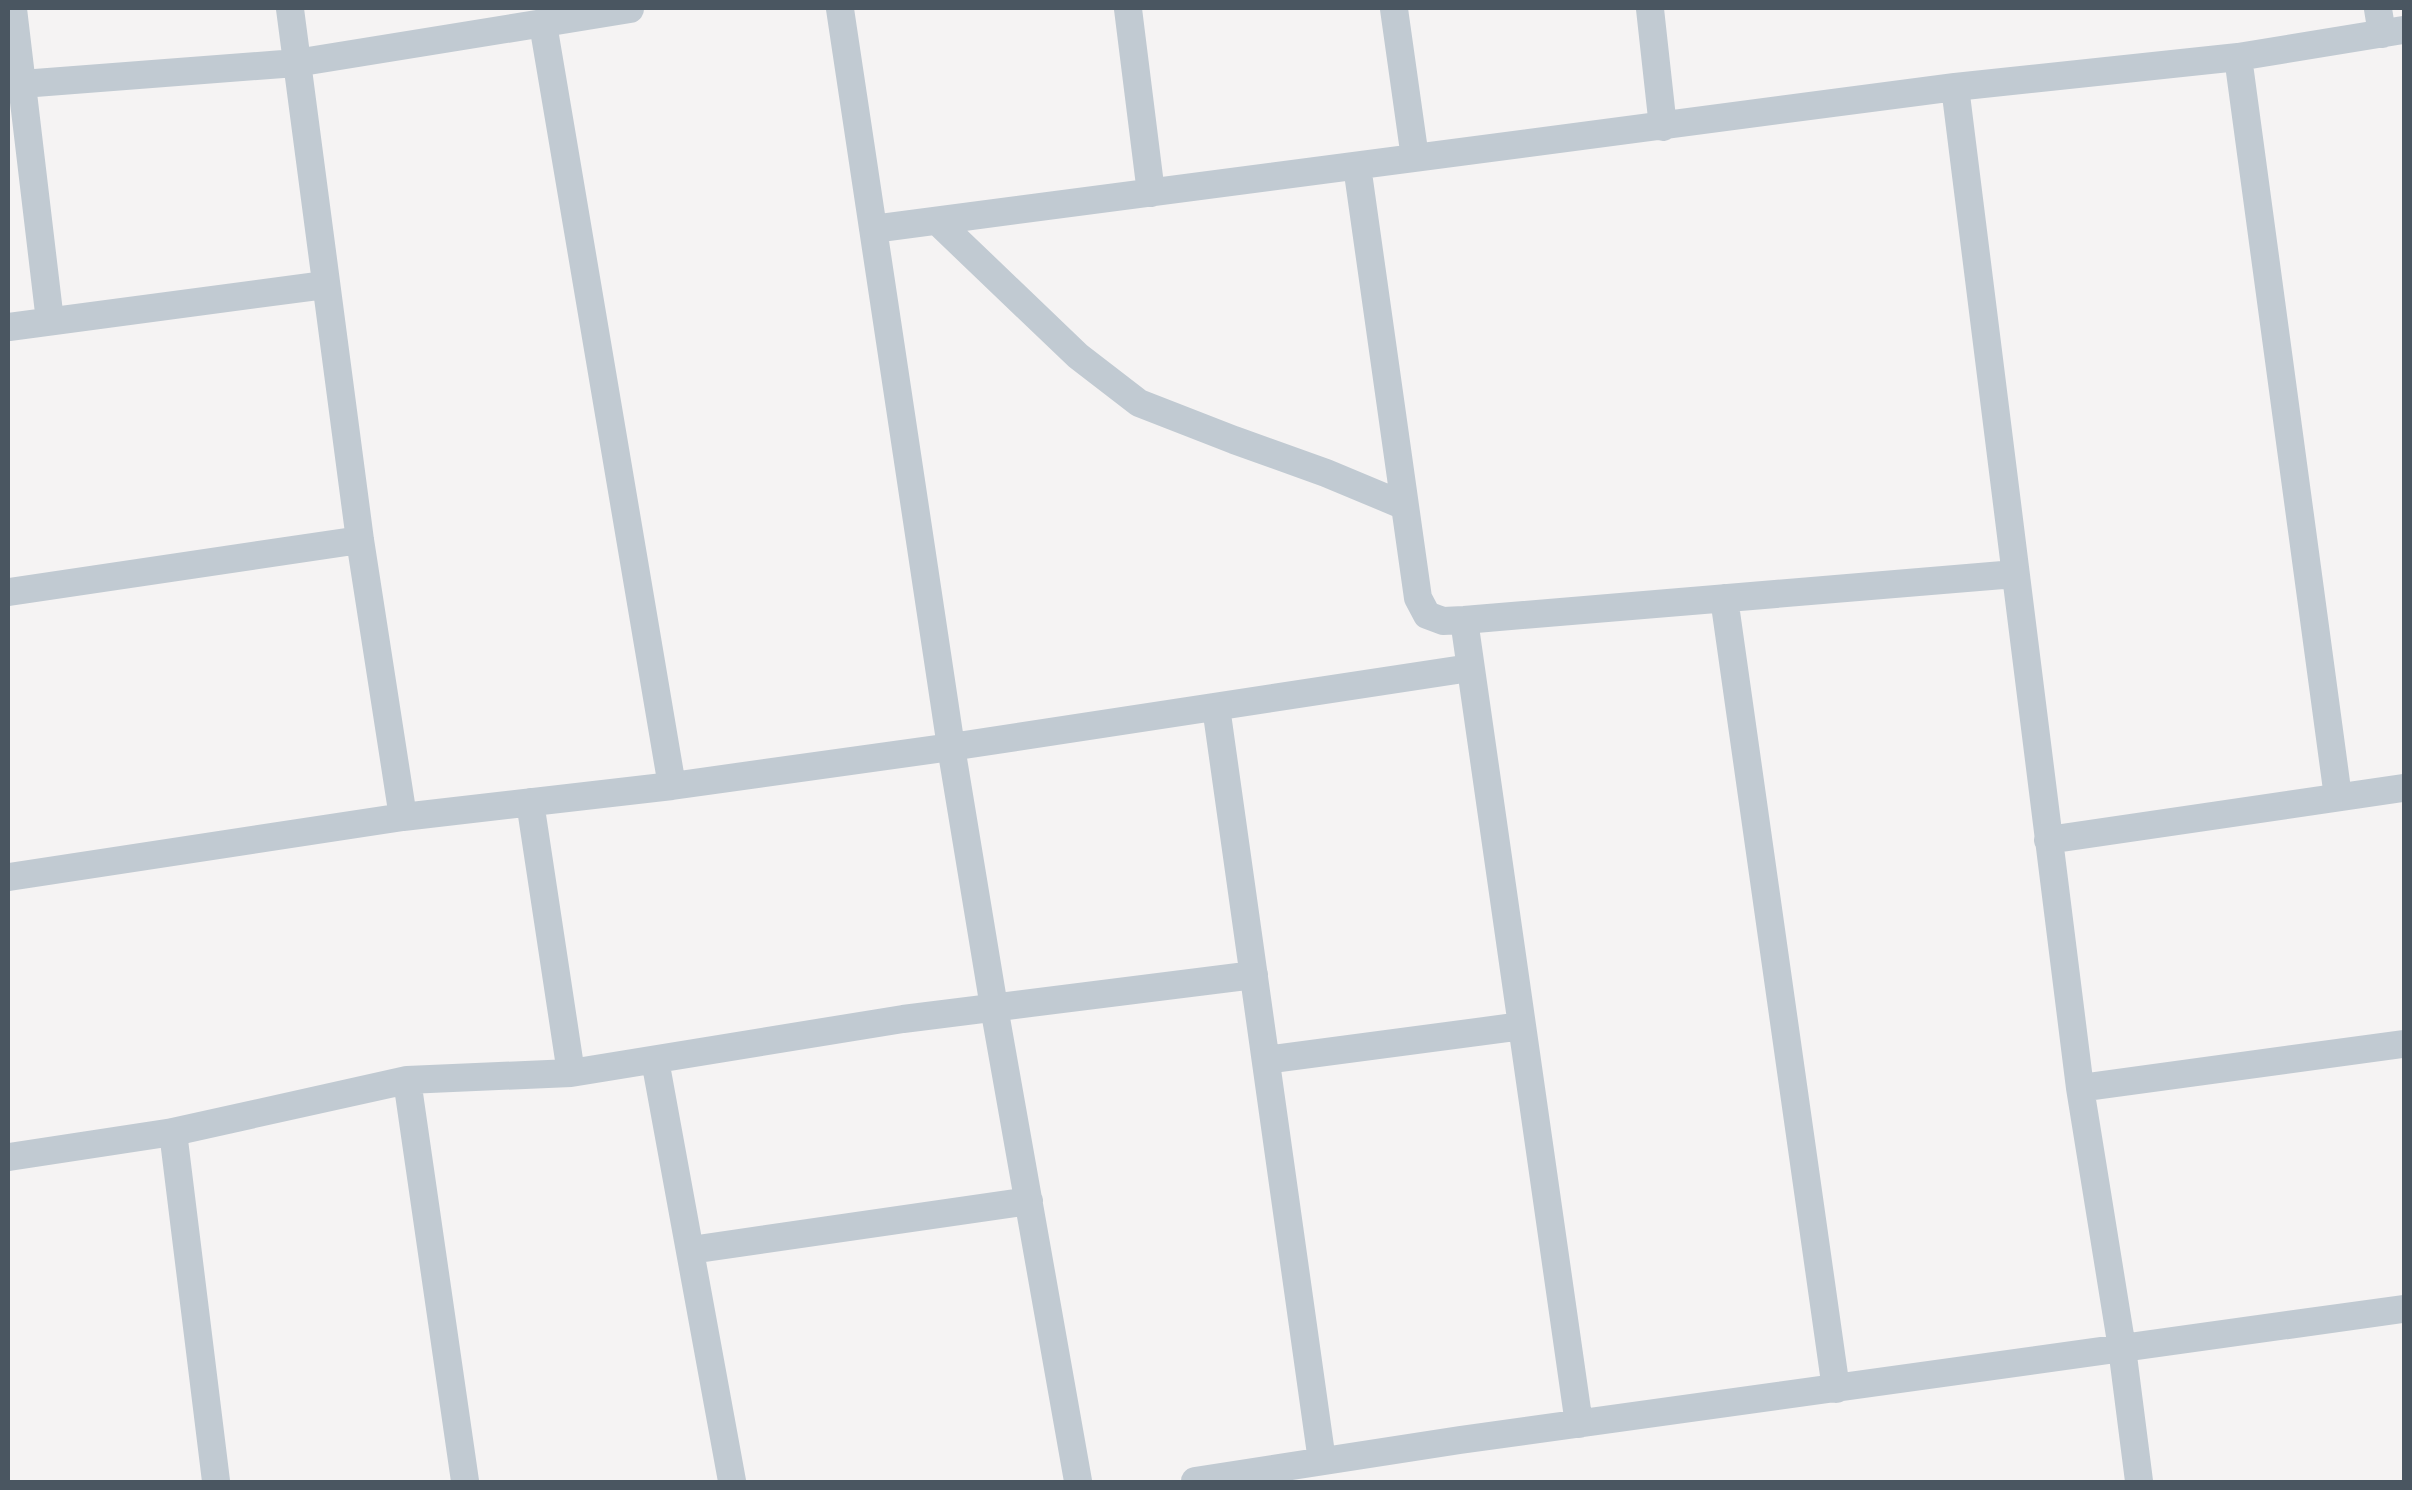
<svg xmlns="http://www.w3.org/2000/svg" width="2412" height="1490" viewBox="0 0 2412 1490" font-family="Helvetica,sans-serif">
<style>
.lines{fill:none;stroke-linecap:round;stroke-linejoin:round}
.street{stroke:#c1cad2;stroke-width:28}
</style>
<rect width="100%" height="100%" fill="#f5f3f3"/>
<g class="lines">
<path class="street" d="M13 9 50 321
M290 9 360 540 403 817
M840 9 951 747 994 1007 1078 1481
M1128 9 1151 193
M1394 9 1415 158
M1650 9 1663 127
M2378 9 2382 34
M543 24 672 786
M2238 57 2338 797
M22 84 296 63 630 9
M1955 87 2080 1088 2122 1348 2139 1481
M1357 166 1418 598 1427 615 1443 621 1464 620 2015 574
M937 221 1078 356 1139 403 1234 440 1326 473 1405 506
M873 229 1955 87 2238 57 2403 30
M9 327 325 285
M9 592 360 540
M1724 598 1836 1389
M1464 620 1579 1424
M1216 707 1322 1461
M530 802 571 1073
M2048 840 2403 788
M9 877 403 817 672 786 951 747 1470 668
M655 1060 732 1481
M1266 1060 1522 1026
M407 1080 465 1481
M2080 1088 2403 1044
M173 1132 216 1481
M9 1157 173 1132 407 1080 571 1073 903 1019 1254 975
M691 1250 1029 1201
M1195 1481 1460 1440 2403 1309"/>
</g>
<rect width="2412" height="1490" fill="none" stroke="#4a5661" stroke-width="20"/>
</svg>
